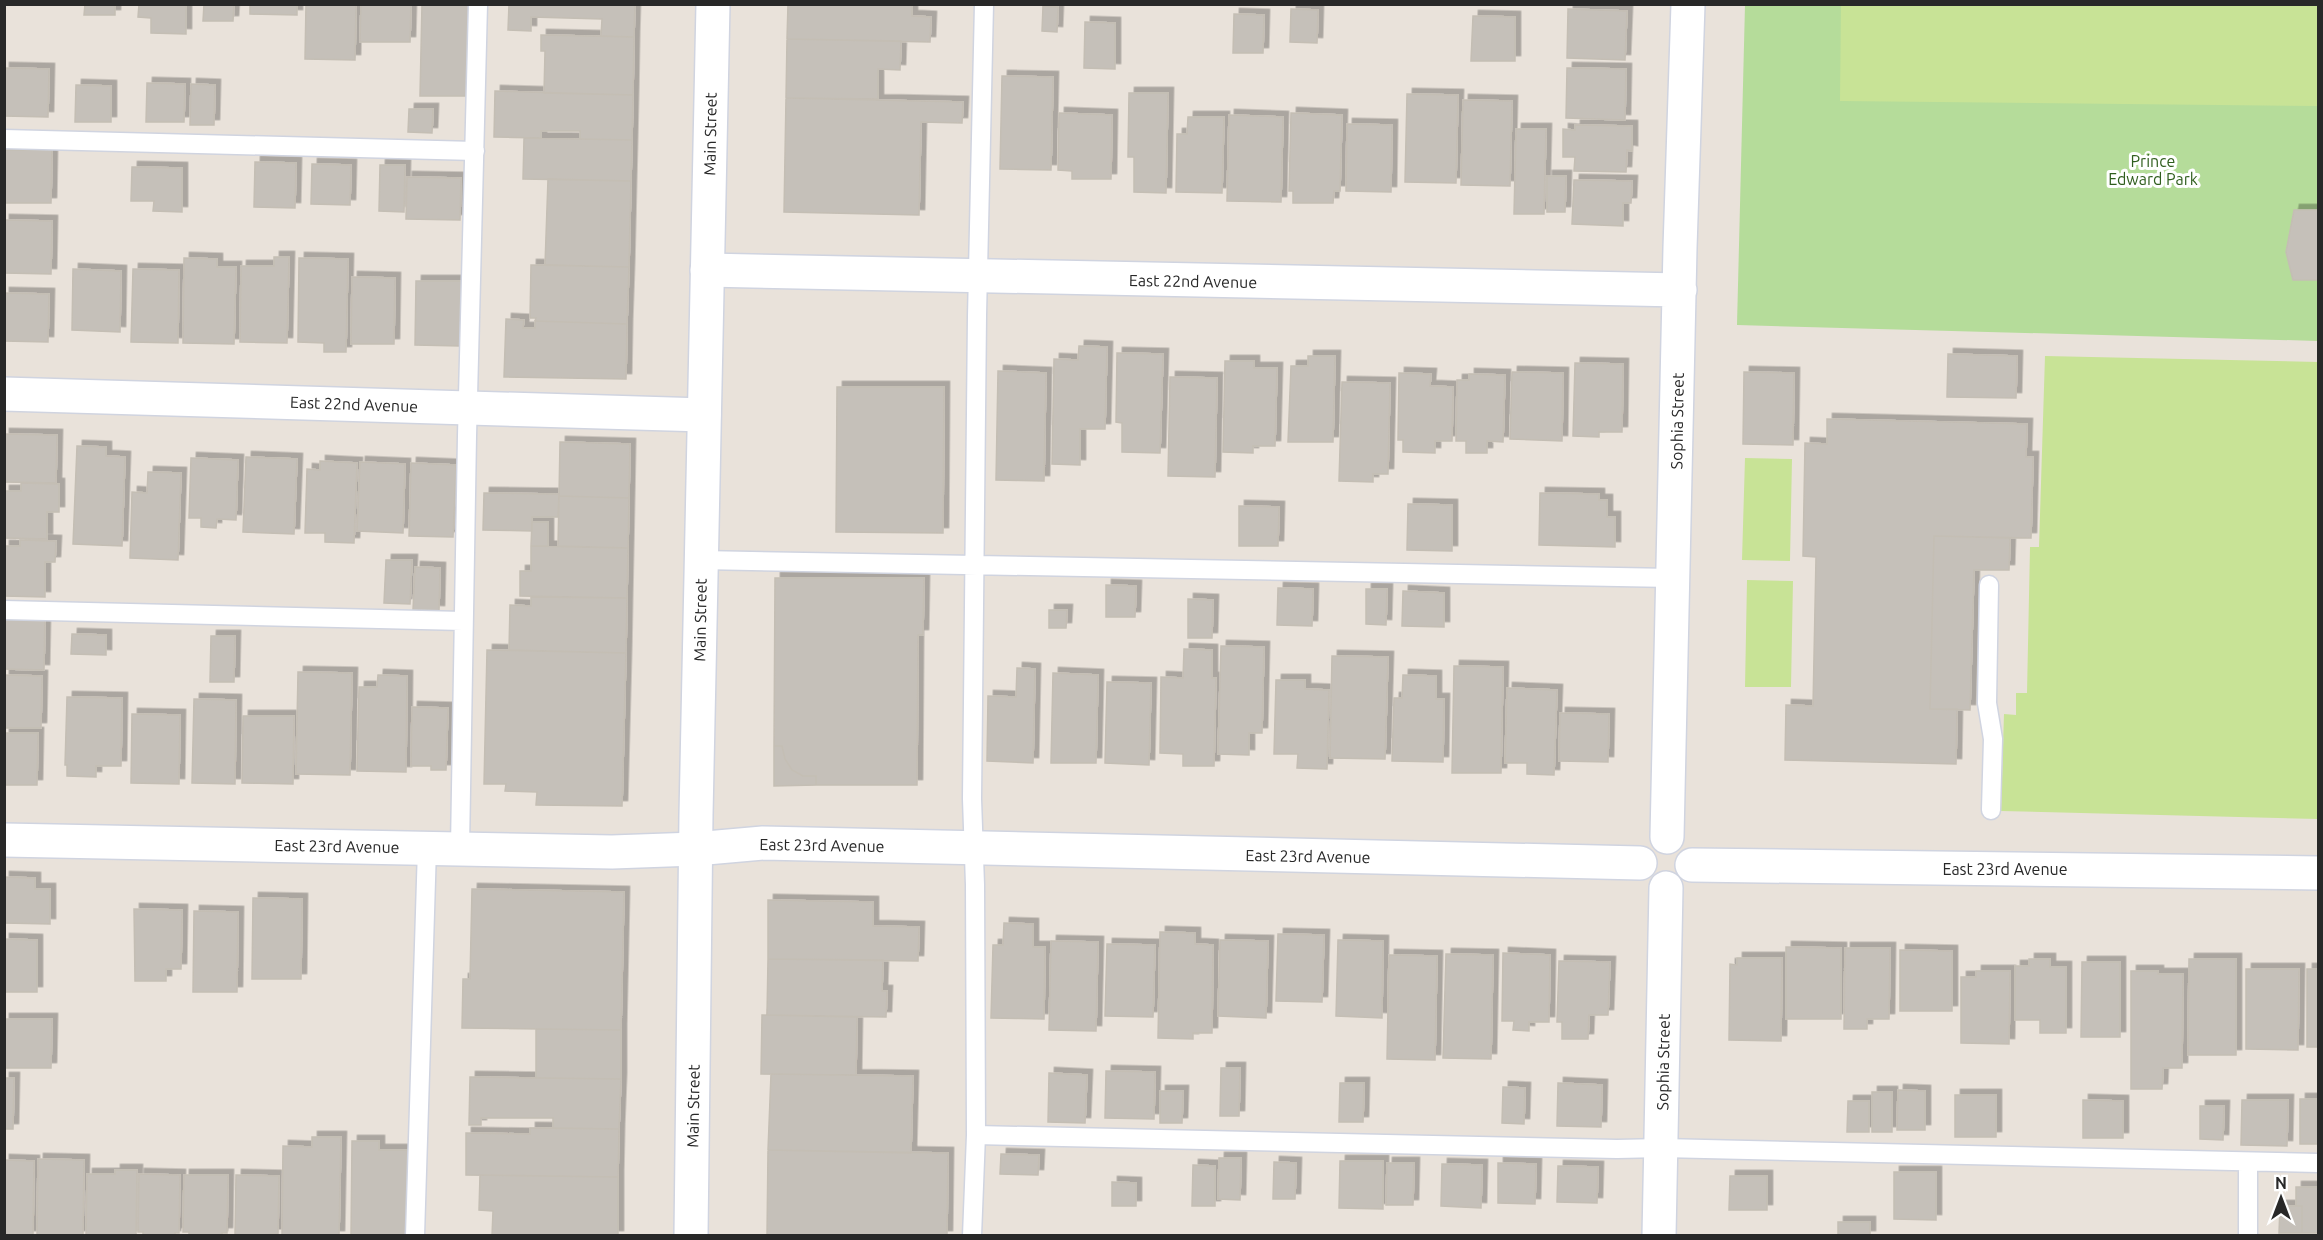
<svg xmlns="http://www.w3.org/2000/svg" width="2323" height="1240" viewBox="0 0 2323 1240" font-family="Ubuntu,sans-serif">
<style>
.green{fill:#b5dc9a}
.pitch{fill:#c8e396}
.building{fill:#c5c0b9;stroke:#c4beb4;stroke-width:1.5;filter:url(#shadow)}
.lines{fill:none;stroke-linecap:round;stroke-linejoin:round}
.service-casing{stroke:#d0d4e0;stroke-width:21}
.minor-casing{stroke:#d0d4e0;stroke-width:36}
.secondary-casing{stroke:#d0d4e0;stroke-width:36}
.service{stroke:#fff;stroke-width:18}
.minor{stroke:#fff;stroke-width:33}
.secondary{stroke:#fff;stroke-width:33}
.labels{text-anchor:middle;stroke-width:6;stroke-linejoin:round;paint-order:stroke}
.street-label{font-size:16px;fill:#282828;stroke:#fff}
.park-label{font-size:16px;fill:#305e1e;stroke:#fff}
</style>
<defs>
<filter id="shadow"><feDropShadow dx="5.5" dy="-5.5" stdDeviation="0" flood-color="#0004"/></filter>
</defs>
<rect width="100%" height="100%" fill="#e9e2da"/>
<path class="green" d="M1745 5H2318V341L1737 325Z"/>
<path class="pitch" d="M1841 5H2318V106L1840 101Z
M2045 356 2318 362V819L2001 811 2004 714 2016 715V693H2027L2030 547H2039Z
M1745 458 1792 459 1790 561 1742 560Z
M1747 580 1793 581 1791 687H1745Z"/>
<path class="building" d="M85 4H115V15H84Z
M139 4H186V34L151 33V18L138 17Z
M204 4H234L233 21H203Z
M250 4H297V15L250 14Z
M306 4H356L355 60 305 59Z
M361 4H411L410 42H360Z
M422 4H472L470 96H420Z
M509 4H635L634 37 601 36 602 19 531 17V31L508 30Z
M788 4H912V16L931 17 930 42 787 39Z
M1043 6 1058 7 1057 32 1042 31Z
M1291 9 1318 10 1317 43 1290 42Z
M1568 9 1627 11 1625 60 1567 58Z
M1234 14 1264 15 1263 53H1233Z
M1473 16 1515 17V61H1471Z
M1085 22 1115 23V69L1084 68Z
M541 35 634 37 633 95 544 93 545 51H541Z
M787 39 901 41 900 70 878 69V99L786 98Z
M4 68 49 69 48 117 4 116Z
M1567 68 1626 69 1625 120 1566 118Z
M1002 76 1053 77 1051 170 1000 169Z
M147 83 185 84 184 122H146Z
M191 84 215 85 214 125H190Z
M76 85 111 86V122H75Z
M495 91 633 95 632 140 580 139V131H541V138L494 137Z
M1129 93H1168L1166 193 1134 192V157H1128Z
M1407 94 1458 95 1456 183 1405 182Z
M786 98 963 102 962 123 921 122 919 215 784 212Z
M1463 100 1512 101 1510 186 1461 185Z
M409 109H433L432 133 408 132Z
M1059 113 1112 115 1111 179H1072V171L1058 170Z
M1291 113 1342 115 1340 191H1334L1333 203H1293V191H1289Z
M1229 115 1283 117 1281 202 1227 201Z
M1188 117H1224L1222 193 1176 192 1177 134H1187Z
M1347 124 1392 125 1391 192 1346 191Z
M1575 125 1632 126V151L1627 150 1626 172 1574 171 1575 157H1563V129L1575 130Z
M1516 129H1546L1544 214H1514Z
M524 138 632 140 631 181 523 179Z
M4 150H52L51 203H4Z
M255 162 296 163 295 208 254 207Z
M312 164 351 165 350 205 311 204Z
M380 165H405L404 212 379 211Z
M132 167 182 168V212L153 211 154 201H131Z
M1547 176H1566L1565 212H1547Z
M407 177 461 178 460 220 406 219Z
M548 179 631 181 629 267 545 265Z
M1574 180 1632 181 1631 203H1623V226L1572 224Z
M2294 210H2318V280H2293L2286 252Z
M4 220 52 221 51 274 4 273Z
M274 257H289L287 343 240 342 241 266H274Z
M184 258 217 259V267H236L234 344 183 343Z
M299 258 348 259 346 352H324V343L298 342Z
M531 265 629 267 627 324 535 321 536 318H530Z
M73 269 121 271 120 332 72 330Z
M133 269 179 270 178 343 131 342Z
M352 277 395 278 394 344H351Z
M416 281H461L460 346 415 345Z
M4 293 49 294 48 342 4 341Z
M506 319 524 320 523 328H535V321L627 324 626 379 504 377Z
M1079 346 1107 347 1105 429H1080V465L1052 464 1054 359 1078 360Z
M1117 353 1163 354 1160 453 1122 452V423L1116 422Z
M1948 354 2017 356 2016 398 1947 397Z
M1308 356H1335L1333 442H1288L1291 366H1308Z
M1225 361H1254V368H1277L1275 446H1253V453L1223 452Z
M1575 363 1623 364 1622 432H1599V437L1573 436Z
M998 371 1046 373 1044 481 996 480Z
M1512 372 1563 373 1562 441 1510 439Z
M1744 372 1794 373 1793 445 1743 444Z
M1399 373 1431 374 1430 386 1453 387 1452 441H1435V453L1403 452V440H1398Z
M1469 374 1505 375 1503 442 1487 441V453H1466V441H1456L1457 380H1469Z
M1170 377 1217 378 1215 477 1168 476Z
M1342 382 1390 383 1388 474H1373V482L1339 481Z
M837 387H944L943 533 836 532Z
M1827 419 2027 424 2026 457H2033L2031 538 1934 536 1930 709H1957L1956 764 1785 760 1786 705 1813 706 1816 557 1803 556 1805 443 1827 444Z
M4 434 57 435 56 483 4 482Z
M560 442 630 444 629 498 559 496Z
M77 446 106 447V456L125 457 122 546 73 544Z
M246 457 297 459 294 534 243 532Z
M191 458 238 460 236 520 217 519 216 528 201 527V518H189Z
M320 461 357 463 354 543 325 542V533H305L307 469 320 470Z
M360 462 405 464 403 533 357 531Z
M411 463 456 465 453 537 409 536Z
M148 472 181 473 178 560 130 558 132 492 147 493Z
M21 483 59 484V512H47V539L4 538V491H21Z
M484 493 559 494 558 517H532V531L483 530Z
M1540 493 1599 494V500H1607V517H1615V547L1539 545Z
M559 496 629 498 628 548 558 546Z
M1408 504 1452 505V551L1407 550Z
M1239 506 1279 507 1278 546H1239Z
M532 522H548V546H531Z
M1934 536 2010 538 2009 570H1974L1970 710 1930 709Z
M20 540 56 541 55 562H45V597L4 596V546H20Z
M531 546 628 548 627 598 520 596V571H531Z
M386 560H412L410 604 384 603Z
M415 567 440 568 439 611 413 610Z
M775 578H924L923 635H918L917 785H816V776H803L792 770 785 759 782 746H774Z
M1106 585 1136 586 1135 617H1106Z
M1278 588 1313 589 1312 626 1277 625Z
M1366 589H1387L1386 625 1366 624Z
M1403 591 1444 593V627L1402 626Z
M531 597 627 598 626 653 509 650 510 605 531 606Z
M1188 599 1213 600 1212 638H1188Z
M1049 610H1067L1066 628H1049Z
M4 617H45L44 670 4 669Z
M72 634 106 635V655L71 654Z
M211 636H235L234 682H210Z
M1221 646 1264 647 1262 733H1249V755L1218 754Z
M1184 649 1212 650V678H1216L1214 766H1183V754L1160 753 1161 677 1183 678Z
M487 650 626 653 622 806 536 805 537 792 505 791 506 784H484Z
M1332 656 1388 657 1385 759 1330 758Z
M1454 666 1503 667 1501 773H1452Z
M1017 668 1035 669 1033 763 987 761 988 696 1016 697Z
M298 672 352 673 350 775 296 774Z
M1053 673 1098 675 1096 763H1051Z
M4 675 42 676 41 728H4Z
M378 675 407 676 406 772 357 771 359 687H377Z
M1403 675 1436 676V699H1444L1443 762 1392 761 1394 698H1402Z
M1276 680H1305V689L1329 690 1327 769 1297 768 1298 754H1274Z
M1107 682 1151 683 1149 765 1105 763Z
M1507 688 1557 690 1554 775 1527 774V763H1505Z
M67 697 122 698 121 766H96V777L67 776V765H65Z
M194 699 236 700 235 784 192 783Z
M412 707 448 708 446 770H431V766H411Z
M1560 713 1609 714 1608 762 1559 761Z
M132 714 180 715 179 784 131 783Z
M243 716H294L293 784 242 783Z
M4 733H38L37 785H4Z
M774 746H782L785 759 792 770 803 776H816V785L774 786Z
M4 877 35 878V889H50V924L4 923Z
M472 889 624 892 621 1030 462 1028 463 979H470Z
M253 898 302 899 301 979H252Z
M768 900 873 902V926L919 927 918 961 768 959Z
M134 909 182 910 181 969H166V981H135Z
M194 911 238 912 237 992H193Z
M1004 923 1033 924V947H1045L1044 1019 991 1018 993 945H1003Z
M1160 932 1195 933V944L1213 945 1212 1033H1193V1039L1158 1038Z
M1278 934 1324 935 1322 1002 1276 1001Z
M4 939 37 940V992H4Z
M1220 940 1268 941 1266 1018 1218 1016Z
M1338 940 1383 941 1382 1018 1336 1016Z
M1051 941 1098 942 1096 1031 1049 1030Z
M1107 944 1155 945 1153 1017 1105 1016Z
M1786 947 1841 948V1019H1786Z
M1845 948H1890L1889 1019H1867V1029H1844Z
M1900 950 1952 951V1011H1900Z
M1503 953 1550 955 1549 1022H1529V1031L1513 1030 1514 1021H1502Z
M1446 954 1493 955 1491 1059 1443 1058Z
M1389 955 1437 956 1435 1060 1387 1059Z
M1737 958H1782L1781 1041 1729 1040 1730 964 1737 965Z
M768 959 883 960 882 991H887L886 1017 767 1015Z
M2029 959H2050V967H2066V1033H2040V1020H2015V966H2029Z
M2189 959H2236V1055H2188Z
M1559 961 1610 962 1608 1015H1589L1588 1039H1562V1022H1557Z
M2082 962H2120V1037H2081Z
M2246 969H2299L2298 1050 2246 1049Z
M2307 969H2318V1047H2307Z
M1976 971H2010L2009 1044 1961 1043V977H1976Z
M2131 971H2158V974H2183L2182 1068H2163L2162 1089H2131Z
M762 1015 857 1017 856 1075 761 1074Z
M4 1019H52L51 1068H4Z
M536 1029 621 1030V1079L536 1078Z
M1221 1068H1240L1239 1116H1220Z
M1106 1071 1155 1072 1154 1119 1105 1118Z
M1049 1073 1087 1075 1085 1123 1048 1122Z
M771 1074 913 1076 911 1153 768 1150Z
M470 1077 621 1079 619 1129 553 1128V1118H481V1125H469Z
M4 1078H14L13 1129H4Z
M1340 1083H1364L1363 1122H1339Z
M1558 1083 1602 1085 1601 1127 1557 1126Z
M1503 1087 1525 1088 1524 1124 1502 1123Z
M1898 1090 1925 1091V1130H1897Z
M1160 1091H1183L1182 1123H1160Z
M1872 1092H1892V1132H1872Z
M1955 1095H1996V1137H1955Z
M2300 1099H2318V1144H2300Z
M2083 1100 2123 1101V1138H2083Z
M2242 1100H2288L2287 1146 2241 1145Z
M1848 1101H1869V1132H1847Z
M2200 1106H2224L2223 1140 2200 1139Z
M530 1128 619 1129 618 1177 466 1175V1133L530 1134Z
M312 1137H341L339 1236H282L283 1146 312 1147Z
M352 1141H379V1150H408L407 1236H351Z
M768 1150 948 1153 947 1236H767Z
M1001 1154 1039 1155 1038 1175 1000 1174Z
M1219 1158H1241L1240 1200 1218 1199Z
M38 1159 84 1160 83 1236H37Z
M4 1160 34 1161 33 1236H4Z
M1340 1161H1383V1209L1339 1208Z
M1274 1162 1296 1163 1295 1199H1273Z
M1387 1163H1414L1413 1205H1386Z
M1498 1163 1536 1164 1535 1204 1498 1203Z
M1442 1164 1482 1165 1481 1208 1441 1206Z
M1193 1165 1215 1166V1206H1192Z
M1558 1166 1598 1167 1597 1203 1557 1202Z
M115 1170H137L136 1236H86L87 1174H115Z
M1894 1172H1936V1220L1894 1219Z
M139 1174 180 1175 179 1233H175V1236H143V1232H138Z
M184 1175H228L227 1233H222V1236H189V1232H183Z
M236 1175 279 1176 278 1234 240 1236 235 1234Z
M480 1175 618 1177V1236H492L493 1211 479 1210Z
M1730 1176H1767V1210H1729Z
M1112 1182 1136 1183V1206H1112Z
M2296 1187H2318V1233H2302V1206H2296Z
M2280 1206H2302V1233H2279Z
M1838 1222H1870V1236H1838Z"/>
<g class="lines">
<defs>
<path id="service" d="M4 139 475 151
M701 560 1672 578
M1989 585 1987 703 1993 739 1991 810
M4 610 463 621
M460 848 467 436 478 4
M976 1135 1617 1149 1662 1148 2318 1163
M415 1236 427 848
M972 1236 976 1135 975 885 972 799 977 316 984 4
M2248 1236V1162"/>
<path id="minor" d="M707 270 1680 290
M4 394 704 415
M1667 837 1680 248 1688 4
M4 840 612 852 695 849 763 843 1640 863
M1692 865 2318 873
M1659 1236 1666 888"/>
<path id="secondary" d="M691 1236 696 815 713 4"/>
</defs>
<use href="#service" class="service-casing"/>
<use href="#minor" class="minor-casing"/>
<use href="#secondary" class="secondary-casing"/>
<use href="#service" class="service"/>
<use href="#minor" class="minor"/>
<use href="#secondary" class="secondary"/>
</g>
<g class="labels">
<g class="street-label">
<text transform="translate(710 134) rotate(-89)" y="6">Main Street</text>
<text transform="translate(1193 281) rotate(1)" y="6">East 22nd Avenue</text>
<text transform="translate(354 404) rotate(2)" y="6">East 22nd Avenue</text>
<text transform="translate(1677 421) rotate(-89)" y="6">Sophia Street</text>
<text transform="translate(700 620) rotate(-89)" y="6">Main Street</text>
<text transform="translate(822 845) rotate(1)" y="6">East 23rd Avenue</text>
<text transform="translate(337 846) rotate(1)" y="6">East 23rd Avenue</text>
<text transform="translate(1308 856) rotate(1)" y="6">East 23rd Avenue</text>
<text x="2005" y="875">East 23rd Avenue</text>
<text transform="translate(1663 1062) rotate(-89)" y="6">Sophia Street</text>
<text transform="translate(693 1106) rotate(-89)" y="6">Main Street</text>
</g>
<g class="park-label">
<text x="2153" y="167">Prince<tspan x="2153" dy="18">Edward Park</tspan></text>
</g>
</g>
<rect width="2323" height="1240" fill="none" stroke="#282828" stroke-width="12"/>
<g transform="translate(2281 1198)" stroke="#ffffff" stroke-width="4.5" paint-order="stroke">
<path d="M0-4.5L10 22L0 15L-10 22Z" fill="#282828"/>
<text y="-9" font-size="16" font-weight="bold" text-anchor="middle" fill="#282828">N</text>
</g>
</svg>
